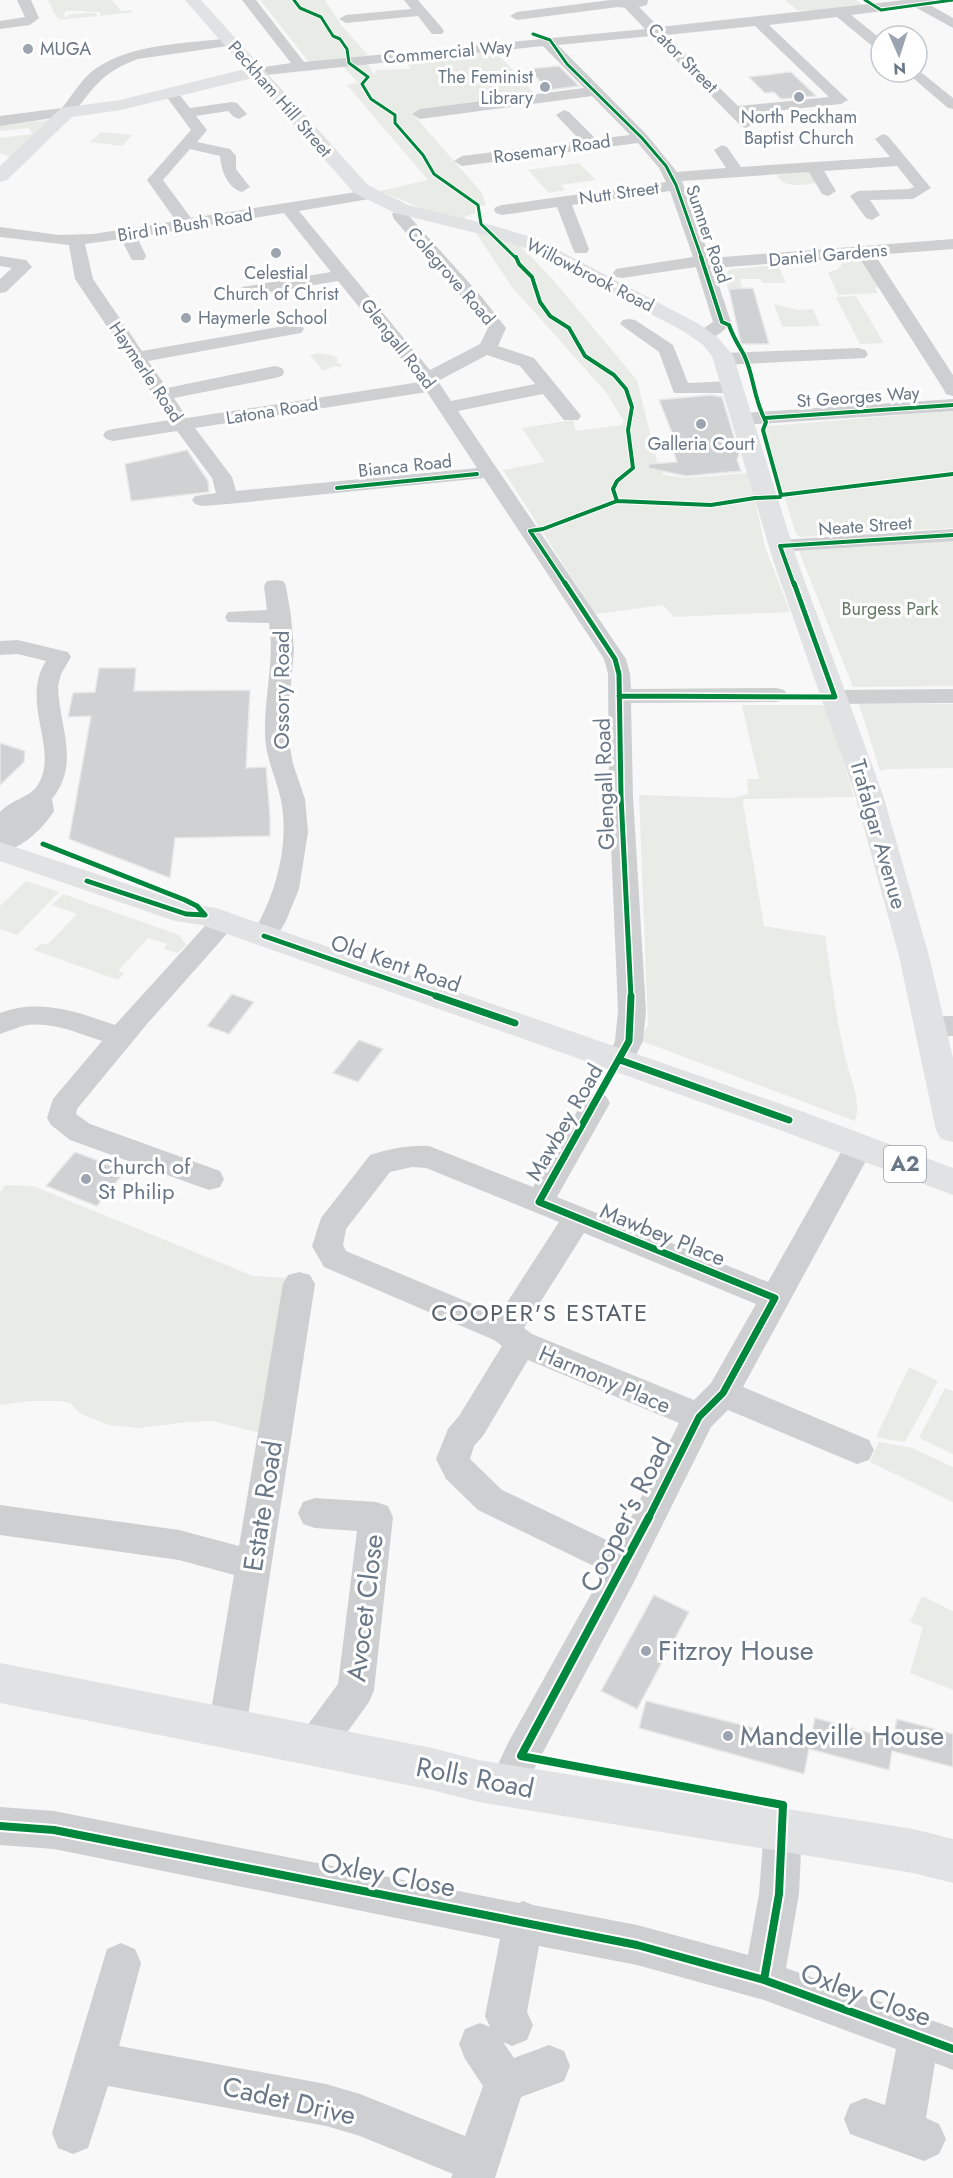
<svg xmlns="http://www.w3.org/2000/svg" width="953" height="2178" viewBox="0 0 953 2178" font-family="Jost,sans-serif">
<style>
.green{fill:#e8ebe6}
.building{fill:#cfd1d2;stroke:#e8e8e8;stroke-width:1.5}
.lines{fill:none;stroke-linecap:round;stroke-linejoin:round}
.minor{fill:#cecfd1;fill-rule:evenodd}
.major{fill:#e1e2e3;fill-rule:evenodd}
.highway{fill:#e1e2e3;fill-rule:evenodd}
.cycleway-far4-casing{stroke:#fff;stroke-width:5}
.cycleway-far3-casing{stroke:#fff;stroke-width:6}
.cycleway-far2-casing{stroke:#fff;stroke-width:8}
.cycleway-far1-casing{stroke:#fff;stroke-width:10}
.cycleway-casing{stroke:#fff;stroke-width:12}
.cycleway-far4{stroke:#00873e;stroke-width:3}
.cycleway-far3{stroke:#00873e;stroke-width:4}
.cycleway-far2{stroke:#00873e;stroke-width:5}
.cycleway-far1{stroke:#00873e;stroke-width:7}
.cycleway{stroke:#00873e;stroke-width:8}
.poi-dot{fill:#9ba4af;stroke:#fff;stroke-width:2}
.labels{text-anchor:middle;stroke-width:6;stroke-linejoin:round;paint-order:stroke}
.far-poi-label{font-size:18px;fill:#697787;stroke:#fff}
.far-street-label{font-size:18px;fill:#697787;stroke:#fff}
.far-park-label{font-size:18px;fill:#667963;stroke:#fff}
.shield{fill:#fff;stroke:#96a0ab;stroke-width:1.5}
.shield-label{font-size:21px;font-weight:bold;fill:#697787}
.street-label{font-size:22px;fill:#697787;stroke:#fff}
.poi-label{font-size:22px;fill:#697787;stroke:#fff;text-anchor:start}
.neighbourhood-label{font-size:24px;letter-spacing:1.5px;fill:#56616c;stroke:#fff}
.near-street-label{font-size:27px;fill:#697787;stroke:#fff}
.near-poi-label{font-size:27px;fill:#697787;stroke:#fff;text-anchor:start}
</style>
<rect width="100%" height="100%" fill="#f8f8f8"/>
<path class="green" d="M48 0H112L121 11 131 10 133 12 101 16 99 12C87 13 78 9 65 11L64 18C70 12 86 14 96 13L97 16 58 20 60 18H57Z
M260 0H325L342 26 368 55 352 58 367 64 375 75 376 70 411 69 404 59 495 51 537 96 412 113 482 193 486 205 475 207V213L464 217 469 222 438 215 380 191 428 180 347 85 358 83 343 66 309 62Z
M785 0H856L864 6 822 11 797 10Z
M49 120 11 157 0 153V138L32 134 29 128 0 131V125Z
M101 132 132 135 122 146 90 142Z
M579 163 596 180 561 185 565 190 549 193 528 170Z
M805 171 812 174 818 183C803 184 785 190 777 175Z
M476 233 518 243 554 281 637 380 657 461 664 475 685 478 749 473 765 547 790 612 674 617 663 605 595 614 503 470 545 462 522 428 573 420 576 431 622 425 624 421 605 391 512 287Z
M854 257 860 258 881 286 875 288 878 293 838 295 828 272 837 270 842 264 839 258Z
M778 265 786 283H762L761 279H740L742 288 728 289 724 275 731 269Z
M856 296 884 343 860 344 836 297Z
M774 304 798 310 813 309 820 326 782 327Z
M318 353 332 355 337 358V363L341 364V367L335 366 323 371 310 355Z
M953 411V528L801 537 796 534 764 430 768 426Z
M953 539V686L853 687 799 551 910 544Z
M859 704H953V768L887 769 880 771Z
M742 705H825L854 797 744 799 743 803 764 926 825 936C831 976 836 1017 845 1057 850 1078 862 1100 855 1121L639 1040 648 1025 639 795 733 798 748 794 747 779H759Z
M26 881 59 892 17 935 0 929V906Z
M63 894 179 935 186 945 178 953 164 949 167 944 148 938 118 971 124 973 118 980 34 950 41 943 47 945 77 914 52 905Z
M5 1185 33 1186 253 1276 290 1278 264 1434 212 1421 187 1422 140 1428 109 1425 81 1414 70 1403 60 1401H30L0 1405V1192Z
M909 1367 938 1381 905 1442 876 1437Z
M945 1388 953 1391V1454L919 1438Z
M879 1442 912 1448 953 1467V1502L870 1462Z
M922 1596 953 1611V1690L910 1673 923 1627 910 1622Z"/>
<path class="building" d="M559 66 579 86 549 90 528 69Z
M791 72 816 96 781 99 774 92 765 93 749 77Z
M753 288 769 344H741L729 289Z
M711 395 722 397 739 454 737 460 741 471 686 476 648 468 649 464 677 462 668 435H673L659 400Z
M187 450 208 481 209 492 131 501 125 464Z
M99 668H136L134 691 250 690 246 768 266 767 270 816V836L175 838 170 878 69 839 91 716 68 717 73 693 95 692Z
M0 743 25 751 24 762 0 785Z
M232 994 254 1002 229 1034 207 1026Z
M359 1040 383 1049 358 1082 333 1073Z
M75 1152 125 1171 97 1206 46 1186Z
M654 1595 689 1612 637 1709 601 1691Z
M646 1701 810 1742 815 1718 893 1739 897 1719 953 1734V1767L892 1751 889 1770 809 1749 804 1774 639 1728Z"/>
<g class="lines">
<path class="minor" d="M17 0H31L39 18 30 25 0 29V21L25 17Z
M242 0H256L304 62 645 29 625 8 618 7 517 20 510 16 517 12 610 0H648L647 5 639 7 659 27 905 0H942L940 3 930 5 953 18V28L915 7 851 15 881 39V50L876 49 837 17 769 25 848 100 841 104 746 114 754 123 746 128 741 126 652 36 558 45 647 135 677 172 726 168 714 150 722 145 727 147 741 167 890 157 875 139 883 134 888 136 931 188 913 199 870 200 880 215 872 220 866 218 850 196 858 191 909 189 914 187 897 166 824 171 836 191 828 196 822 194 809 172 682 181 710 258 953 239V249L875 255 953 375V396L946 394 944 390 859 257 713 268 731 322C723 333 711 342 697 339L694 335 713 322 696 267 622 278 616 277 613 273 616 269 622 268 693 257 670 191 572 205 589 249 587 253H575L573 249 557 207 502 215 496 213 494 210 496 207 502 205 666 182 659 168 638 143 462 166 454 161 462 156 581 141 556 115 564 110 569 112 596 139 630 135 592 96 420 119 412 114 420 109 584 88 543 46 256 76 249 72 251 69 291 63ZM755 26 829 97 738 106 666 35Z
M404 0H418L442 28 444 31 442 34H432L418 16 346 23 339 19 346 15 411 9Z
M230 38 237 42 235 45 138 59C102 72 95 86 72 115L0 126V116L62 108C72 96 82 78 95 69 132 43 186 44 230 38Z
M917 69 953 98V109L948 108 906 72H917Z
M170 88 175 89 190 108 232 102 237 103 247 114 239 119 234 117 228 111 196 116 207 130 197 142 230 149 236 156V169L250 187 242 192C227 188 221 169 220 156L190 149 163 180 191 218 369 190 375 192 377 195 375 198 299 211 430 370 480 344 488 328 394 219 392 214 399 207H411L413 210 409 215 410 217 481 296 506 328 498 346 534 358 578 412 581 416 578 420H564L543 394 458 411 626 659 630 674 631 689 776 688 784 690 788 695 784 700 776 702 631 703 633 796 646 1011 643 1041 630 1067 620 1070 610 1067 606 1060 615 1041 618 1011 609 796 608 674 604 659 484 478 228 504 202 506 195 504 192 500 195 496 216 493 212 478 177 431 113 441 106 439 103 435 106 431 113 429 170 420 75 279 69 245 0 237V227L59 235 93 234 176 221 147 180 191 130 163 92ZM284 213 331 272 242 287 239 291 242 295 248 296 338 281 420 382 187 418 174 398 275 378 282 376 284 372 282 368 275 366 167 388 148 361 295 334 301 333 304 329 301 325 295 324 142 351 93 279 85 244 121 239 132 260H144L146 256 137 237ZM487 355 520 366 535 384 451 401 438 381ZM427 392 477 468 236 491 232 477 195 428Z
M0 256 26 260 32 267 6 292 0 293V279L12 268 0 266Z
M629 319 635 320 673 345 688 383 734 381 741 383 743 387 741 391 734 393H674L659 352 620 324 623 320Z
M859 348 865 350 868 354 865 358 724 365 717 363 715 359 717 355 724 353Z
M953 399V411L743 425 736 423 733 419 736 415 743 413Z
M953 529V541L780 552 773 550 770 546 773 542 780 540Z
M275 580 283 581 286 586 291 616 294 650 288 719 289 742 293 764 305 799 308 832 299 889 285 923 273 942 264 945 255 942 251 936C275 898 290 845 281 800 276 777 265 757 265 733 264 696 275 660 269 623L228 622 225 617 228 612 267 610 264 586 267 581Z
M18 640 68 652 71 657 61 674 58 686C59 727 81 763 52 799L54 811C41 831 23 847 0 853V812C12 799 29 798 37 786 61 751 19 703 46 661L18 654 0 655V641Z
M953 689V703L835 704 827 702 823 697 827 692 835 690Z
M223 913 232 916 236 922 232 928 147 1024 77 1109 76 1114 90 1124 220 1171 224 1179 220 1187 209 1190 70 1140 51 1125 47 1118 53 1099 102 1041C78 1033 53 1022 27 1025 18 1027 9 1031 0 1034V1013C39 998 78 1012 115 1025L214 916Z
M931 1016H953V1036H931L921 1033 917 1026 921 1019Z
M596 1093 606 1096 610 1103 557 1197 768 1282 849 1138 859 1135 869 1138 874 1146 743 1387 869 1440 874 1450 869 1460 857 1464 728 1410 711 1427 634 1582 534 1769 520 1799 507 1804 494 1799 488 1786 508 1743 604 1571 478 1510 446 1479 436 1459 448 1429 459 1416 502 1346 494 1340 324 1267 312 1246 321 1218 370 1155C389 1149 408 1145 429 1146L533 1187 586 1096ZM412 1167 426 1168 559 1222 499 1315 346 1251 343 1245 346 1229 390 1172ZM584 1233 756 1304 711 1383 694 1400 532 1334 524 1328ZM528 1360 679 1423 617 1545 502 1490 470 1459 474 1446 483 1436Z
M299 1272 310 1275 315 1284 246 1729 240 1741 227 1747 214 1741 208 1729 234 1575 179 1560 0 1535V1505L179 1530 239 1546 283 1284 288 1275Z
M315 1498 376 1502 388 1506 393 1517 374 1690 369 1702 327 1760 314 1765 301 1760 295 1747 301 1734 338 1684 357 1531 315 1528 303 1524 298 1513 303 1502Z
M0 1807 54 1811 519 1903 523 1901 533 1905 637 1925 748 1955 759 1894 764 1829 769 1816 783 1810 797 1816 802 1829 799 1894 786 1968 953 2028V2070L935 2063 926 2118 939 2124 946 2139 939 2154 924 2161 850 2134 844 2119 850 2104 865 2098 885 2105 896 2049 764 2000 637 1965 539 1946 527 2012 533 2025 527 2040 512 2046 503 2042 514 2058 549 2045 564 2051 570 2066 564 2081 521 2097 495 2178H451L453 2174 360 2136 326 2126 108 2086 88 2148 73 2154 58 2148 52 2133 107 1949 121 1943 135 1949 141 1963 119 2046 326 2084 360 2094 465 2136 483 2086 465 2059 459 2044 465 2029 480 2023 490 2027 485 2016 500 1939 54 1849 0 1845Z"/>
<path class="major" d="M185 0H201L368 185 408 205 495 226 537 239 699 324 717 337 733 355 797 560 883 795 929 956 953 1058V1142L941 1139 936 1130 899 956 855 795 773 560 712 356 703 345 685 332 523 247 484 235 395 213 354 193 253 78 121 110 72 117 7 180 0 182V166L61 108 120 100 245 69Z
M0 1663 432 1748 478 1760 913 1829 953 1839V1883L913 1873 478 1802 432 1790 0 1703Z"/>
<path class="highway" d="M0 842 188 904 216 908 801 1111 953 1168V1195L777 1129 202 925 175 921 0 861Z"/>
<defs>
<path id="cycleway-far4" d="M294 0 300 8 321 17 333 36 340 39 347 49 349 63 368 77 362 84 371 99 395 115V123L423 155 434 174 478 205 481 224 517 259
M865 0 881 10 953 0
M533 34 550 40 567 64 642 138 666 166 676 185 702 259"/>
<path id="cycleway-far3" d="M516 257 519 264 532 277 540 302 550 316 569 328 585 356 614 375 626 389 632 407 628 430 633 468 617 481 613 489 617 501
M701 257 722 322 729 325C733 337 738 344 744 355 754 375 753 398 766 422L763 430 781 495
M765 418 953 405
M337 488 477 474
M781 495 953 474
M566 585 530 531 543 529 617 501 711 505 755 498 780 497
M794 585 780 546 953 535"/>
<path id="cycleway-far2" d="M565 583 615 659 619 674 621 796 631 997
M619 696 835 697 794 583
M43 844 185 900 197 906 205 915
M87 881 186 914 205 915
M264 936 440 997"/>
<path id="cycleway-far1" d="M436 996 515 1023
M631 996 629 1041 539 1202 775 1298 723 1393 699 1417 648 1519
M620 1060 789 1120"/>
<path id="cycleway" d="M649 1517 521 1756 783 1805 779 1894 764 1980
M0 1826 54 1830 637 1945 764 1980 953 2049"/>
</defs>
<use href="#cycleway-far4" class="cycleway-far4-casing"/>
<use href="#cycleway-far3" class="cycleway-far3-casing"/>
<use href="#cycleway-far2" class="cycleway-far2-casing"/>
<use href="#cycleway-far1" class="cycleway-far1-casing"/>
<use href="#cycleway" class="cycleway-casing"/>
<use href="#cycleway-far4" class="cycleway-far4"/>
<use href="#cycleway-far3" class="cycleway-far3"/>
<use href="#cycleway-far2" class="cycleway-far2"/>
<use href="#cycleway-far1" class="cycleway-far1"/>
<use href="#cycleway" class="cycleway"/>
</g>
<g class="poi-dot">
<circle cx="28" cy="49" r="6"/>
<circle cx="545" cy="87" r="6"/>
<circle cx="799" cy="97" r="6"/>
<circle cx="276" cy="253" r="6"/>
<circle cx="186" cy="318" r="6"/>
<circle cx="701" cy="424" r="6"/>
<circle cx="86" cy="1179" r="6"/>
<circle cx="646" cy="1651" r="6"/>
<circle cx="728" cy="1736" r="6"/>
</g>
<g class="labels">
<g class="far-poi-label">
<text x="40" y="55" text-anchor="start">MUGA</text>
<text x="533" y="83" text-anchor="end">The Feminist<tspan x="533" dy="21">Library</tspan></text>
<text x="799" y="123">North Peckham<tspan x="799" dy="21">Baptist Church</tspan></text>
<text x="276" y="279">Celestial<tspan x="276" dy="21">Church of Christ</tspan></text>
<text x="198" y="324" text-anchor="start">Haymerle School</text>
<text x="701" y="450">Galleria Court</text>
</g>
<g class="far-street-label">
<text transform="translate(448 52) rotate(-5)" y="6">Commercial Way</text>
<text transform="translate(683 58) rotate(45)" y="6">Cator Street</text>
<text transform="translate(280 99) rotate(49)" y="6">Peckham Hill Street</text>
<text transform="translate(552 149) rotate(-8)" y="6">Rosemary Road</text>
<text transform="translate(619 193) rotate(-8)" y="6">Nutt Street</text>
<text transform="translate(185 225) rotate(-9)" y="6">Bird in Bush Road</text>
<text transform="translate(708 234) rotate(71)" y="6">Sumner Road</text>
<text transform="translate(828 255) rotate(-5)" y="6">Daniel Gardens</text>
<text transform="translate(590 275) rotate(27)" y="6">Willowbrook Road</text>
<text transform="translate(451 276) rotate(49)" y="6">Colegrove Road</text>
<text transform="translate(398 344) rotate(52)" y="6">Glengall Road</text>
<text transform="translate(146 372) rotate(56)" y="6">Haymerle Road</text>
<text transform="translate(858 397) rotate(-4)" y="6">St Georges Way</text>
<text transform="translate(272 411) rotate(-9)" y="6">Latona Road</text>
<text transform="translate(405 466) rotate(-6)" y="6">Bianca Road</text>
<text transform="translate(865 526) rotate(-4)" y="6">Neate Street</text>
</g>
<g class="far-park-label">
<text x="890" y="615">Burgess Park</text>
</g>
<rect class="shield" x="884" y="1146" width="42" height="36" rx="4.5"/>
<g class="shield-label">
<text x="905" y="1171">A2</text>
</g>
<g class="street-label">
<text transform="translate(281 690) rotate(-90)" y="8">Ossory Road</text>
<text transform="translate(604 784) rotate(-92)" y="8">Glengall Road</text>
<text transform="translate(879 834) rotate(74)" y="8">Trafalgar Avenue</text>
<text transform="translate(396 963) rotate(19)" y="8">Old Kent Road</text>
<text transform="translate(564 1122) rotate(-60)" y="8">Mawbey Road</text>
<text transform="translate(663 1234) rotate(22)" y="8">Mawbey Place</text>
<text transform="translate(605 1379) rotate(23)" y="8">Harmony Place</text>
</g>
<g class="poi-label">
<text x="98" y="1174">Church of<tspan x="98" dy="25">St Philip</tspan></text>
</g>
<g class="neighbourhood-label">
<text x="540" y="1321">COOPER'S ESTATE</text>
</g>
<g class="near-street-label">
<text transform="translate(263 1506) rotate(-81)" y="9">Estate Road</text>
<text transform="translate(626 1515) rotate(-63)" y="9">Cooper's Road</text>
<text transform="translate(365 1608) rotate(-83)" y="9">Avocet Close</text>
<text transform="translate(475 1778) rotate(11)" y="9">Rolls Road</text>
<text transform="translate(388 1875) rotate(11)" y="9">Oxley Close</text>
<text transform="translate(866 1995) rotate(20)" y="9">Oxley Close</text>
<text transform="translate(289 2101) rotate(13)" y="9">Cadet Drive</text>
</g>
<g class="near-poi-label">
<text x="658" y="1660">Fitzroy House</text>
<text x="740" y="1745">Mandeville House</text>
</g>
</g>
<g transform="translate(899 54) rotate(177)"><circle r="28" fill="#ffffff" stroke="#c3c9cf" stroke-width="1.5"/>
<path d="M0-4.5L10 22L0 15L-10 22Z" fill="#9ba4af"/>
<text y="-9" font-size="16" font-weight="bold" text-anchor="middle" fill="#697787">N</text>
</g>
</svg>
